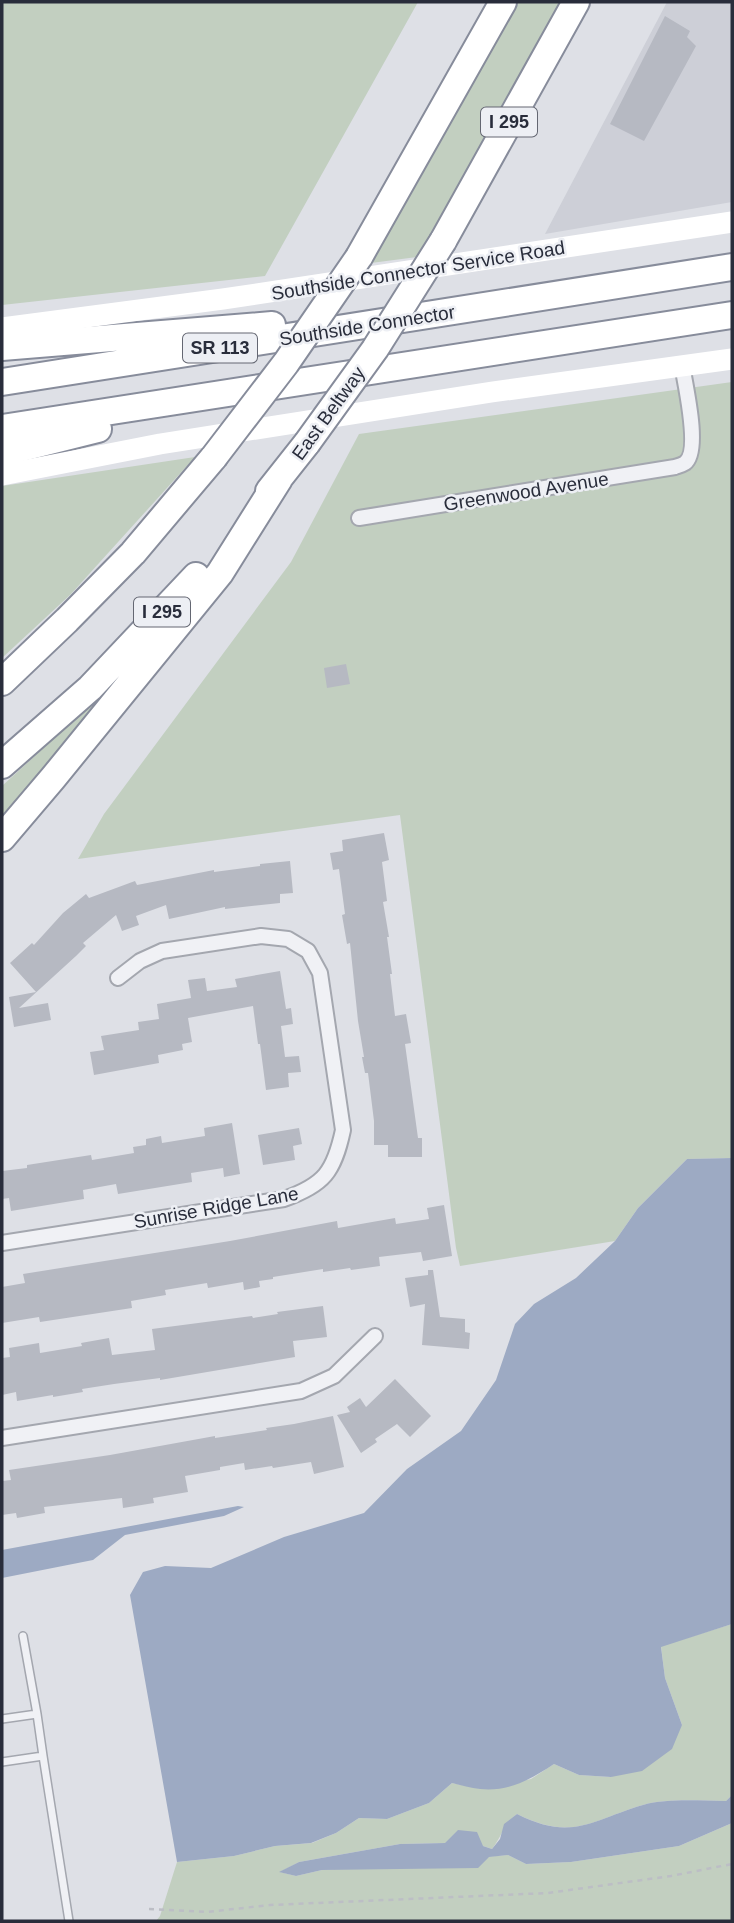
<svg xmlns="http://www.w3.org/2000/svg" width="734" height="1923" viewBox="0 0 734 1923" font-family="Helvetica,sans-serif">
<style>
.built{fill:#cdcfd7}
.green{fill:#c2cfc0}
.water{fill:#9daac3}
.building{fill:#b6b9c2}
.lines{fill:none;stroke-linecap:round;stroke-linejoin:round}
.lane-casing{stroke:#a4a7af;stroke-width:10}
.street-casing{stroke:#a4a7af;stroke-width:18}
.highway-casing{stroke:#878c9b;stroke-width:30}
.path{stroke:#bcbec5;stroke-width:2.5;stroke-dasharray:5 5;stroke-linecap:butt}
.lane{stroke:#f0f1f5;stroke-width:7}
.street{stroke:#f0f1f5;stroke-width:14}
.secondary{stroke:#fff;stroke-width:21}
.highway{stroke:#fff;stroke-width:26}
.highway-bridge-casing{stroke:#878c9b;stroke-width:30;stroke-linecap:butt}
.highway-bridge{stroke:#fff;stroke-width:26}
.labels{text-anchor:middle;stroke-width:5;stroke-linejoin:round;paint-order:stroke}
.shield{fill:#edeff4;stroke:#646772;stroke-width:2}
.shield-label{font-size:18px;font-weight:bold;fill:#292d3b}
.street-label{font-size:19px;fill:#292d3b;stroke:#edeff4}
</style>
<rect width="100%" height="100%" fill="#dee0e6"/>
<path class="built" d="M667 2H732V202L545 234Z"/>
<path class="green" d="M2 2H418L265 276 2 305Z
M518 2H564L516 88 417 257 371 263Z
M732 382V1158L687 1159 638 1208 615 1241 460 1266 456 1248 400 815 78 859 104 814 291 562 359 434Z
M195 457 71 594 2 658V486Z
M121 677 2 828V786Z
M732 1624V1795L726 1801C700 1801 668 1798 643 1805 591 1820 574 1842 517 1814 501 1827 504 1833 492 1849L483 1846 445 1843 400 1844 299 1862 280 1872 296 1876 322 1870 508 1855 526 1864 571 1862 679 1846 732 1823V1921H156L160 1916 177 1862 234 1856 275 1846 312 1843 336 1833 359 1818 387 1819 429 1803 452 1783 482 1789 531 1779 554 1764 579 1775 611 1777 682 1725 665 1678 661 1646Z"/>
<path class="water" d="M732 1158V1624L661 1647 665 1678 682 1725 672 1749 642 1771 611 1777 579 1775 554 1764C531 1779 509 1792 480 1789 471 1788 461 1785 452 1783L429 1803 387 1819 359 1818 336 1833 311 1843 275 1846 234 1856 177 1862 130 1595 143 1572 165 1566 211 1568 284 1537 364 1513 407 1469 461 1431 496 1380 515 1324 534 1304 576 1278 615 1241 638 1208 687 1159Z
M238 1506 244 1507 224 1516 125 1535 93 1560 2 1578V1550Z
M732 1795V1823L679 1846 571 1862 526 1864 508 1855 489 1857 478 1868 322 1870 296 1876 279 1872 299 1862 400 1844 445 1843 458 1830 477 1832 483 1846 492 1849 500 1839 504 1824 517 1814C573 1842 591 1820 643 1805 668 1798 700 1801 726 1801Z"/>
<path class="building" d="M665 16 690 31 687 37 696 46 644 141 610 124Z
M346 664 350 684 327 688 324 668Z
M384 833 389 860 382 862 387 901 383 902 389 937H387L392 974H390L395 1016 406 1014 411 1043 405 1044 418 1138H422V1157H388V1145H374V1121L368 1073H365L362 1057H364L358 1021 350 943 347 944 342 915 345 914 339 869 333 870 330 853 343 851 342 840Z
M290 861 293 893 280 894V903L225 909V907L169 919 166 905 136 916 139 925 122 931 116 915 83 943 86 946 76 956 19 1008 48 1003 51 1020 14 1027 9 997 36 992 10 963 32 943 34 945 63 913 86 894 89 898 135 881 137 885 214 870V872L260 866V864Z
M280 971 286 1009 291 1008 293 1024 281 1026 285 1057 299 1056 301 1072 288 1073 289 1087 266 1090 260 1044H258L253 1006 188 1018 192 1042 182 1044 183 1050 158 1055 159 1063 94 1075 90 1052 104 1050 101 1036 139 1030 138 1022 159 1019 157 1004 191 998 188 980 205 978 207 991 237 987 235 979Z
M232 1123 240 1174 224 1177 223 1168 191 1173 192 1182 118 1194 116 1184 83 1190 84 1199 11 1211 9 1198 2 1199V1171L27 1168V1165L91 1155 92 1160 134 1153 133 1147 146 1145V1139L161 1136 162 1143 205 1136 204 1128Z
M299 1128 302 1144 293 1146 295 1160 263 1165 258 1135Z
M444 1205 452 1256 423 1261 421 1252 379 1257 380 1266 351 1270 350 1268 323 1272V1269L273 1277V1279L259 1281 260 1287 244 1290 243 1282 208 1288 207 1283 165 1290 166 1295 131 1301 132 1308 40 1322 39 1317 2 1323V1287L25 1283 23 1274 230 1241 337 1221 338 1228 395 1218 396 1224 429 1219 427 1208Z
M428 1270H433L440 1317 465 1319V1332L470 1333 469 1349 422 1345 425 1304 410 1307 405 1278 428 1275Z
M323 1306 327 1337 293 1341 295 1357 160 1380V1378L114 1384 82 1389 83 1392 53 1397V1395L17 1401 16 1392 2 1395V1358L10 1357 9 1348 39 1343 40 1353 82 1346 81 1343 109 1338 112 1355 155 1350 152 1329 252 1316 253 1318 278 1314 277 1312Z
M395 1379 431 1416 410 1437 397 1424 375 1439 377 1442 361 1453 337 1415 350 1412 347 1407 360 1398 366 1407Z
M333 1416 344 1467 314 1474 311 1462 273 1468 272 1466 245 1470 244 1463 220 1467V1470L185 1476 188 1492 153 1498 154 1503 123 1508 122 1498 44 1507 45 1513 17 1518 16 1513 2 1515V1481L11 1480 9 1470 110 1455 215 1436V1438L267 1430 266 1428 294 1424Z"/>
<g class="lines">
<defs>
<path id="lane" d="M37 1714 43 1756
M2 1719 37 1714 23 1636
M2 1762 43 1756 69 1921"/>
<path id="street" d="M359 518 675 467C678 466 682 465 685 463 701 451 685 384 682 365
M2 1243 284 1199C324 1185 334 1172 343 1130L320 973 308 951 288 939 261 936 162 951 140 961 118 978
M2 1438 301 1391 334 1376 375 1336"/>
<path id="highway" d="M443 241 576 2
M359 257 503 2
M2 347 272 325
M2 382 732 267
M2 428 732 315
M2 453 98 429
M269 491 307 443
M2 682 67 620 133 553 214 457
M2 765 90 688 196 576
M2 838 53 778 220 573 279 479"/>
</defs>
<use href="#lane" class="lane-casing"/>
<use href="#street" class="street-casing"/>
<use href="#highway" class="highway-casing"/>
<path class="path" d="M149 1909 207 1912 270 1905 548 1893 671 1876 732 1864"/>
<use href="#lane" class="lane"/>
<use href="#street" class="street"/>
<path class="secondary" d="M2 328 223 299 732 222
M2 475 160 444 492 392 732 359"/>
<use href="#highway" class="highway"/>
<defs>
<path id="highway-bridge" d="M307 443 375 349 443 241
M214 457 286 363 359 257"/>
</defs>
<use href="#highway-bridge" class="highway-bridge-casing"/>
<use href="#highway-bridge" class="highway-bridge"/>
</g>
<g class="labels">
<g class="shield">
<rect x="481" y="107.5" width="56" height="29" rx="5"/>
<rect x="183" y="333.5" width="74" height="29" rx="5"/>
<rect x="134" y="597.5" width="56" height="29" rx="5"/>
</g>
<g class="shield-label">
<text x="509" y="128">I 295</text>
<text x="220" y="354">SR 113</text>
<text x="162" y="618">I 295</text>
</g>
<g class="street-label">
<text transform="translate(418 270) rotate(-9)" y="7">Southside Connector Service Road</text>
<text transform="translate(367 325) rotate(-9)" y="7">Southside Connector</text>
<text transform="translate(328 413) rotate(-54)" y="7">East Beltway</text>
<text transform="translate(526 491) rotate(-9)" y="7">Greenwood Avenue</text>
<text transform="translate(216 1207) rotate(-10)" y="7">Sunrise Ridge Lane</text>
</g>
</g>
<rect width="734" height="1923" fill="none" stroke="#292d3b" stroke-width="7"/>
</svg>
